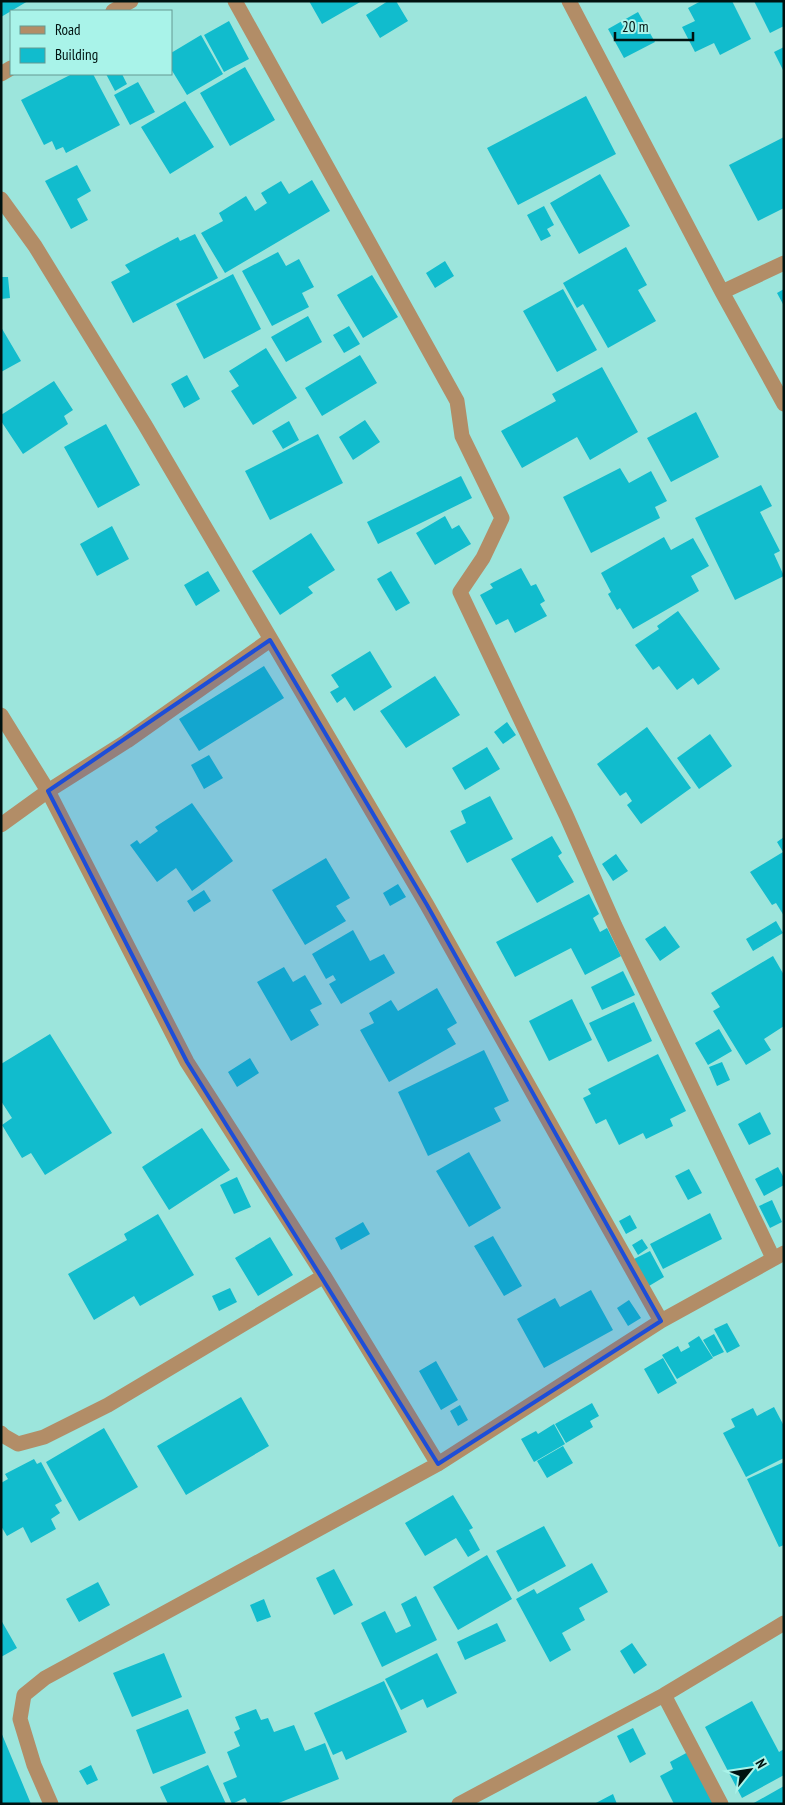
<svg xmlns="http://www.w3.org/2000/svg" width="785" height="1805" viewBox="0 0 785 1805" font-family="'PT Sans Narrow',sans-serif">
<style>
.building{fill:#11bccd}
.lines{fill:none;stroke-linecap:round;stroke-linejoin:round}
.minor{stroke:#b28d67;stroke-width:15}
.marked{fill:#1d4ed8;fill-opacity:0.2;stroke:#1d4ed8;stroke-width:4;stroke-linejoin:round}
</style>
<rect width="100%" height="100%" fill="#9ce5dc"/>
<path class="building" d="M1 1H28L1 17Z
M309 1H362L322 24Z
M388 1H396L408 21 380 38 366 15Z
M701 1H732L751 39 720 55 714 43 695 52 682 27 695 21 688 8Z
M754 1H784V26L770 33Z
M638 12 655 42 624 58 608 29Z
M229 21 249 59 224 72 204 35Z
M201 35 223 74 187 95 171 69V53Z
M784 47V72L774 52Z
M245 67 275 120 230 146 200 93Z
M72 74H93L120 125 66 153 63 147 56 150 52 141 44 145 21 100Z
M106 74H122L127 84 115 91Z
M138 82 155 112 130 125 114 95Z
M586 96 616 154 518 205 487 148Z
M185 101 214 147 170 174 141 127Z
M784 137V208L758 221 729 165Z
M77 165 91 191 77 199 88 220 71 229 45 181Z
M600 174 630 226 579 254 550 203Z
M312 180 330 211 225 273 201 233 223 221 219 213 246 196 255 211 267 203 261 193 281 181 289 194Z
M544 206 554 225 547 229 551 236 541 241 527 215Z
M195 234 218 278 133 323 111 282 130 272 125 265 178 237 180 241Z
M626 247 647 285 638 290 656 321 608 348 583 304 577 308 563 283Z
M278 252 286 266 299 259 314 287 302 293 309 307 272 326 242 271Z
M445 261 454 276 435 288 426 273Z
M233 274 261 329 204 359 176 304Z
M372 275 398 317 363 338 337 295Z
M1 277H8L10 298 1 299Z
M563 289 597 350 557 372 523 311Z
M784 289V306L777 293Z
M308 316 322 342 286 362 271 337Z
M349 326 360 344 344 353 333 335Z
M1 327 21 361 1 372Z
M266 348 297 398 253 425 231 391 239 386 229 371Z
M360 355 377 383 322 416 305 388Z
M602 367 638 432 590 460 577 437 522 468 501 431 556 401 552 394Z
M187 375 200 399 184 408 171 384Z
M54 381 73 410 64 416 68 424 23 454 1 421V415Z
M696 412 719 457 671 482 647 438Z
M365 420 380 442 353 460 339 437Z
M289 421 299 440 283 449 272 431Z
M106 424 140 485 98 508 64 447Z
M318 434 343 483 270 520 245 471Z
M620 468 629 483 651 471 667 501 655 507 660 518 591 553 563 497Z
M461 476 472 498 378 544 367 522Z
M761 485 772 506 760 512 780 551 774 554 784 576 735 600 695 518Z
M445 516 452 529 459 525 471 544 435 565 416 533Z
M112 526 129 559 97 576 80 544Z
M311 533 335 570 308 587 313 593 280 615 252 571Z
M664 537 671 550 693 538 709 566 691 576 699 591 633 629 620 608 617 610 608 594 611 592 601 573Z
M521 568 531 586 536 584 545 601 540 604 547 616 515 633 508 619 496 625 480 595 493 588 490 584Z
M208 571 220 591 196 606 184 585Z
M391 571 410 603 396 611 377 579Z
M678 611 720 669 698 685 693 678 677 690 659 666 653 670 635 645 659 629 657 626Z
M370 651 392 687 354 711 345 697 337 703 330 692 339 687 331 675Z
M264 666 284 698 199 751 179 719Z
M435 676 460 715 406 748 380 711Z
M507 722 516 735 503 744 494 732Z
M647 727 691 788 641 824 627 805 632 801 626 792 620 796 597 764Z
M710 734 732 766 699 789 677 758Z
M487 747 500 769 465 790 452 768Z
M209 755 223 778 204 789 191 765Z
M490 796 513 839 467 863 450 831 466 823 461 811Z
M192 803 233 861 192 891 176 868 157 882 130 845 137 840 140 844 158 831 155 827Z
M552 836 562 853 558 856 574 882 537 903 511 859Z
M784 837V916L776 903 772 905 750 872 783 852 777 842Z
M616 854 628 871 613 881 602 864Z
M326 858 350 898 336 906 346 921 305 945 272 890Z
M398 884 406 897 390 906 383 893Z
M204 890 211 901 194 912 187 901Z
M589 894 599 914 593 918 600 932 607 928 621 956 585 975 571 948 515 977 496 942Z
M776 921 783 933 753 951 746 939Z
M665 926 680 947 660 961 645 939Z
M353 930 370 961 384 954 395 973 341 1004 329 984 336 980 333 975 326 979 312 954Z
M773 956 784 975V1026L764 1039 771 1050 746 1065 713 1011 720 1007 711 993Z
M284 967 293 982 305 975 322 1004 310 1010 319 1025 291 1041 257 982Z
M623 971 635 995 602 1010 591 987Z
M437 988 457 1023 447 1029 456 1044 389 1082 360 1030 374 1023 369 1013 391 1000 398 1011Z
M572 999 592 1040 549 1061 529 1021Z
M634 1002 652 1041 608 1062 589 1023Z
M719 1029 732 1051 708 1065 695 1043Z
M50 1034 112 1133 45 1175 31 1153 22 1158 2 1125 12 1118 1 1101V1064Z
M484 1050 509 1101 494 1108 501 1121 428 1156 398 1092Z
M658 1054 686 1111 670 1119 673 1126 646 1139 643 1133 619 1145 606 1119 596 1124 583 1098 591 1094 588 1089Z
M250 1058 259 1073 237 1087 228 1072Z
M722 1062 730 1080 717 1086 709 1067Z
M760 1112 771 1134 749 1145 738 1124Z
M202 1128 230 1170 169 1210 142 1167Z
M469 1152 501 1208 469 1227 436 1171Z
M778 1167 784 1178V1185L764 1196 755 1179Z
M689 1169 702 1193 688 1200 675 1176Z
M237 1177 251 1207 234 1214 220 1185Z
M772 1200 782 1222 770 1228 759 1206Z
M710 1213 722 1239 663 1269 650 1244Z
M158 1214 194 1275 140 1306 134 1296 94 1320 68 1274 127 1240 124 1234Z
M630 1215 637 1228 626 1234 619 1221Z
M363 1222 370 1234 341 1250 335 1238Z
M493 1236 522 1286 504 1296 474 1246Z
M270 1237 293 1275 258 1296 235 1258Z
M642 1239 648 1248 638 1255 632 1245Z
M650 1251 664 1277 649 1286 634 1259Z
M230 1288 237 1302 219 1311 212 1296Z
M591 1290 613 1330 544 1368 517 1319 555 1298 560 1307Z
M629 1300 641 1318 628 1326 617 1308Z
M727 1323 740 1346 727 1353 714 1329Z
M714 1334 724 1352 713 1357 703 1340Z
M699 1336 713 1358 677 1379 662 1355 678 1346 681 1352 690 1347 688 1343Z
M663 1358 677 1383 658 1394 644 1369Z
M436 1361 458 1400 441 1410 419 1371Z
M241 1397 269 1446 186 1495 157 1446Z
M592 1403 599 1416 590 1421 593 1427 566 1443 555 1424Z
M460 1405 468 1420 458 1426 450 1411Z
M774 1407 784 1426V1458L746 1477 723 1433 735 1427 731 1419 753 1408 757 1416Z
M554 1424 565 1444 534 1462 521 1439 536 1431 538 1434Z
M104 1428 138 1487 79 1521 46 1462Z
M563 1446 573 1463 547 1478 537 1461Z
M34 1459 37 1464 41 1462 62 1501 55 1505 60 1513 51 1519 56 1529 31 1543 23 1527 7 1536 1 1526V1483L8 1479 5 1474Z
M784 1462V1545L779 1547 747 1479Z
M453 1495 473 1528 469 1530 480 1550 468 1557 456 1538 425 1556 405 1523Z
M544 1526 566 1566 518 1592 496 1551Z
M487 1555 512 1599 458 1630 433 1587Z
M592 1563 608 1592 579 1608 585 1620 562 1633 571 1650 550 1662 516 1599 534 1589 537 1594Z
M334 1569 353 1605 334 1615 316 1578Z
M98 1582 110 1605 79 1622 66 1599Z
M416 1596 437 1640 382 1667 361 1623 385 1611 396 1633 411 1626 401 1604Z
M264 1599 271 1617 257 1622 250 1605Z
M1 1620 17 1648 1 1657Z
M497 1623 506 1641 465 1660 457 1642Z
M632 1643 647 1665 634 1674 620 1651Z
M164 1653 182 1697 132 1717 113 1673Z
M437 1653 457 1693 427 1708 423 1699 401 1710 385 1679Z
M384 1681 407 1732 346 1760 342 1751 333 1755 314 1713Z
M752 1701 779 1752 784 1749V1775L742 1798 705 1727Z
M188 1709 206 1753 153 1774 136 1730Z
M256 1709 261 1720 268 1718 274 1732 294 1725 305 1751 325 1743 339 1779 276 1804H248L245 1798 232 1804 223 1783 237 1777 227 1752 240 1746 234 1732 240 1729 235 1717Z
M633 1728 646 1754 630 1763 617 1736Z
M1 1732 31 1804H1Z
M688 1752 715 1804H674L660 1776 673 1769 670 1762Z
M91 1765 98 1780 87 1785 79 1771Z
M208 1765 226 1804H168L160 1787Z
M784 1786V1804H752Z
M613 1794 617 1804H594Z"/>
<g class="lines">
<path class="minor" d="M235 1 457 401 462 436 502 518 483 558 460 592 566 815 615 926 773 1258
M569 1 722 292 784 404
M113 11 131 1
M1 74 11 68
M1 199 35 246 145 425 427 905 661 1321
M722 292 784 263
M1 715 48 791 187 1062 324 1276 438 1464
M1 825 48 791 127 741 270 640
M1 1433 4 1436 18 1444 44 1437 108 1405 324 1276
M664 1695 721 1804
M51 1804 34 1765 20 1719 24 1695 45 1678 438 1464 661 1321 784 1253
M459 1804 664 1695 784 1623"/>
</g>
<path class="marked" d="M270 640 427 905 661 1321 438 1464 187 1062 48 791Z"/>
<rect width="785" height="1805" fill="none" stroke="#001210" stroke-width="5"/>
<rect x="10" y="10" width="162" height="65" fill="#a9f3e9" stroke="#659992"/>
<rect x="20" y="26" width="25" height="8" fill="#b28d67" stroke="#659992"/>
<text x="55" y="35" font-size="15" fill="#001210">Road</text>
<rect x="20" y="48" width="25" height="15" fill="#11bccd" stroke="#659992"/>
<text x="55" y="60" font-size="15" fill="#001210">Building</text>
<g transform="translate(750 1770) rotate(60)" stroke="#a9f3e9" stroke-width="4" paint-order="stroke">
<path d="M0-4L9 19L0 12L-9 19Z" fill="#001210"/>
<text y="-8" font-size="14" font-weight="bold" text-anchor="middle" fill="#001210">N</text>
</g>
<path d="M615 32v8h78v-8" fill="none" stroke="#001210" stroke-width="2.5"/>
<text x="622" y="32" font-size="15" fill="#001210" stroke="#a9f3e9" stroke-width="4" paint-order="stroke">20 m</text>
</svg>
